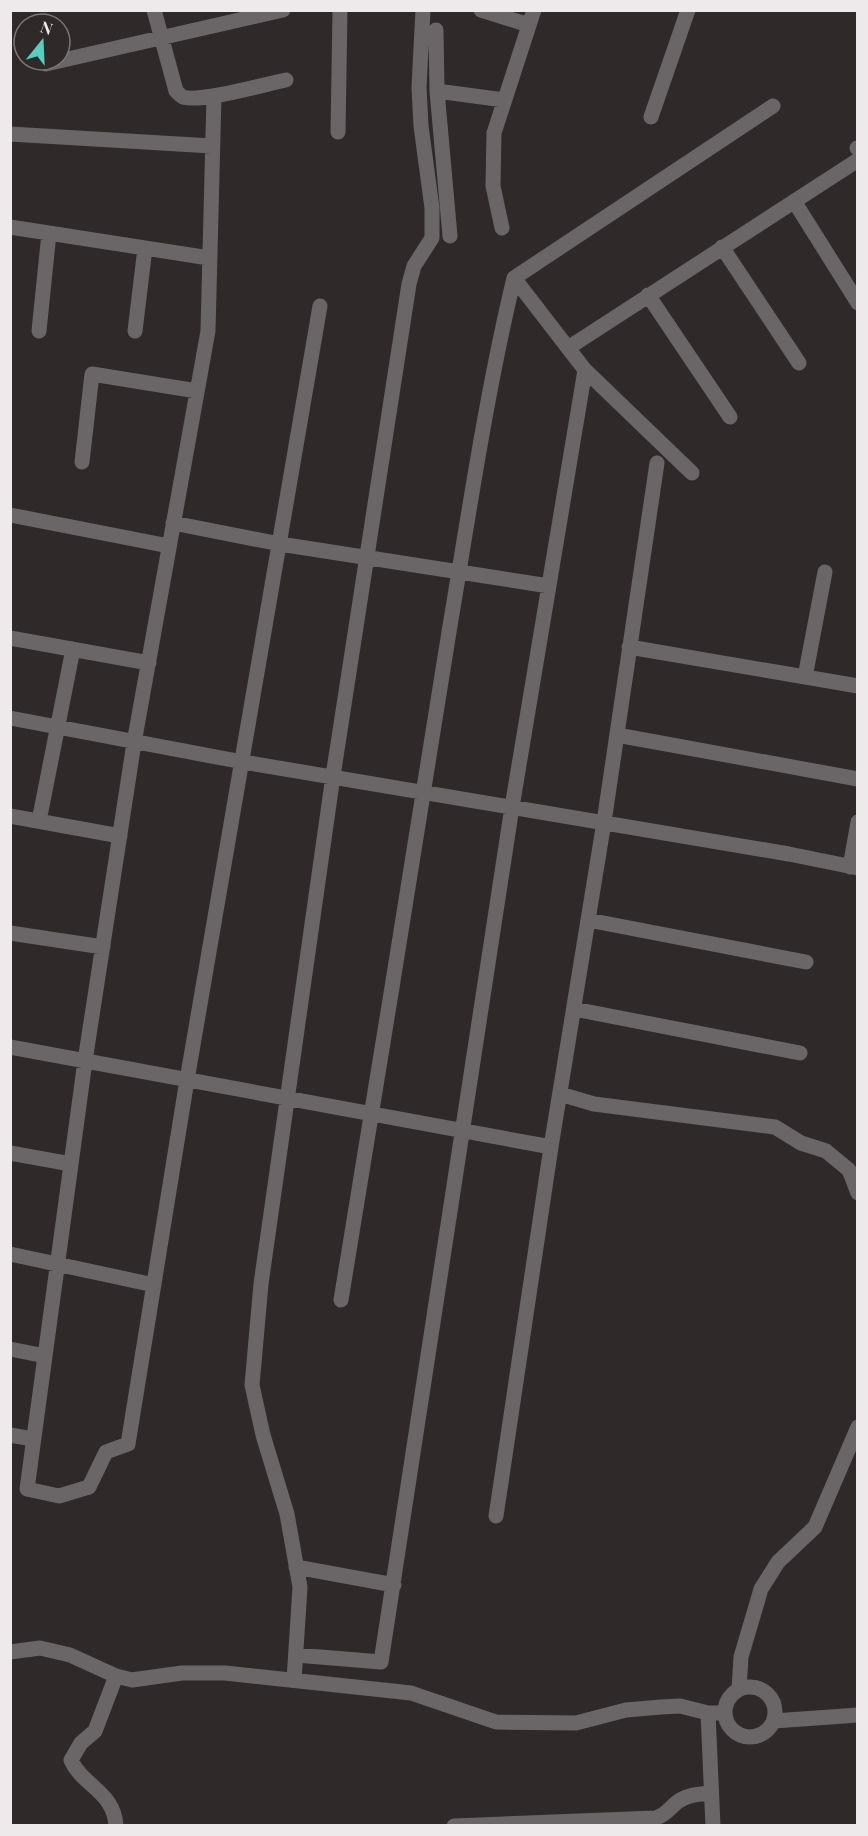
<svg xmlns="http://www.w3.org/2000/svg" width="868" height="1836" viewBox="0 0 868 1836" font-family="'Playfair Display',serif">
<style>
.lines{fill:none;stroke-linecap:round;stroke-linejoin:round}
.minor{stroke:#6a6667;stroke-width:15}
</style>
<rect width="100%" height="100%" fill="#30292a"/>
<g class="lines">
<path class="minor" d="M154 10 176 91C178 93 181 96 183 97 201 103 265 84 286 80
M481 10 529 25
M436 30 437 91 450 236
M46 64 283 10
M437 91 504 100
M214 96 208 331 134 743 85 1061 27 1489 59 1496 89 1487 106 1452 128 1444 187 1080 320 306
M651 117 688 10
M338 132 340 10
M10 134 212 146
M857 148 858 149
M794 201 858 303
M10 227 209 258
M502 228 493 186 494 133 534 10
M722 247 799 363
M514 278 585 370 692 473
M648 295 730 417
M39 331 49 233
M135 331 145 248
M568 348 858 160
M82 462 92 374 197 391
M10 515 169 546
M173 523 280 544 549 586
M10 638 149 663
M629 647 858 686
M805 677 825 572
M10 718 243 762 789 854 858 868
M617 735 858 779
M10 816 120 836
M39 821 73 649
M850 867 858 822
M588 920 806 962
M10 933 103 947
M574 1009 800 1053
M10 1047 551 1147
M560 1094 594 1104 775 1127 801 1143 826 1151 849 1170 858 1193
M10 1153 71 1164
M10 1254 154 1285
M341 1300C379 1078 412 854 449 632 469 513 486 395 514 278L773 106
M10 1349 45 1356
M10 1435 33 1439
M496 1516 551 1147 604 822 657 463
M296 1567 394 1585
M10 1652 40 1648 70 1655 116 1676 132 1680 182 1673H225L411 1693 496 1722 576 1723 626 1710 661 1707 680 1706 708 1713H725
M296 1655 381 1662 512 807 585 370
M116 1676 95 1731 81 1743 71 1760C82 1786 114 1791 116 1826
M294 1680 300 1587 287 1514 263 1435 252 1385 261 1284 333 776 409 284 414 266 432 238V208L421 126 419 87 423 10
M725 1712a25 25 0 1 1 50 0a25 25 0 1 1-50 0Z
M739 1689 741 1657 761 1589 778 1562 815 1527 858 1427
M708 1713 713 1826
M774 1721 858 1715
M454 1826 656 1818C666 1815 669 1809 676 1803 686 1795 699 1794 711 1793"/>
</g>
<rect width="868" height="1836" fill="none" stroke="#eee9ea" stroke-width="24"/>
<g transform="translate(42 42) rotate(18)"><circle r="28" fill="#30292a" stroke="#7c7677" stroke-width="1.5"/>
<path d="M0-4.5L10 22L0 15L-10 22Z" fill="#58cec0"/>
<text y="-9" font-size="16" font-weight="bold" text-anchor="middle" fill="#eee9ea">N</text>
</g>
</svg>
